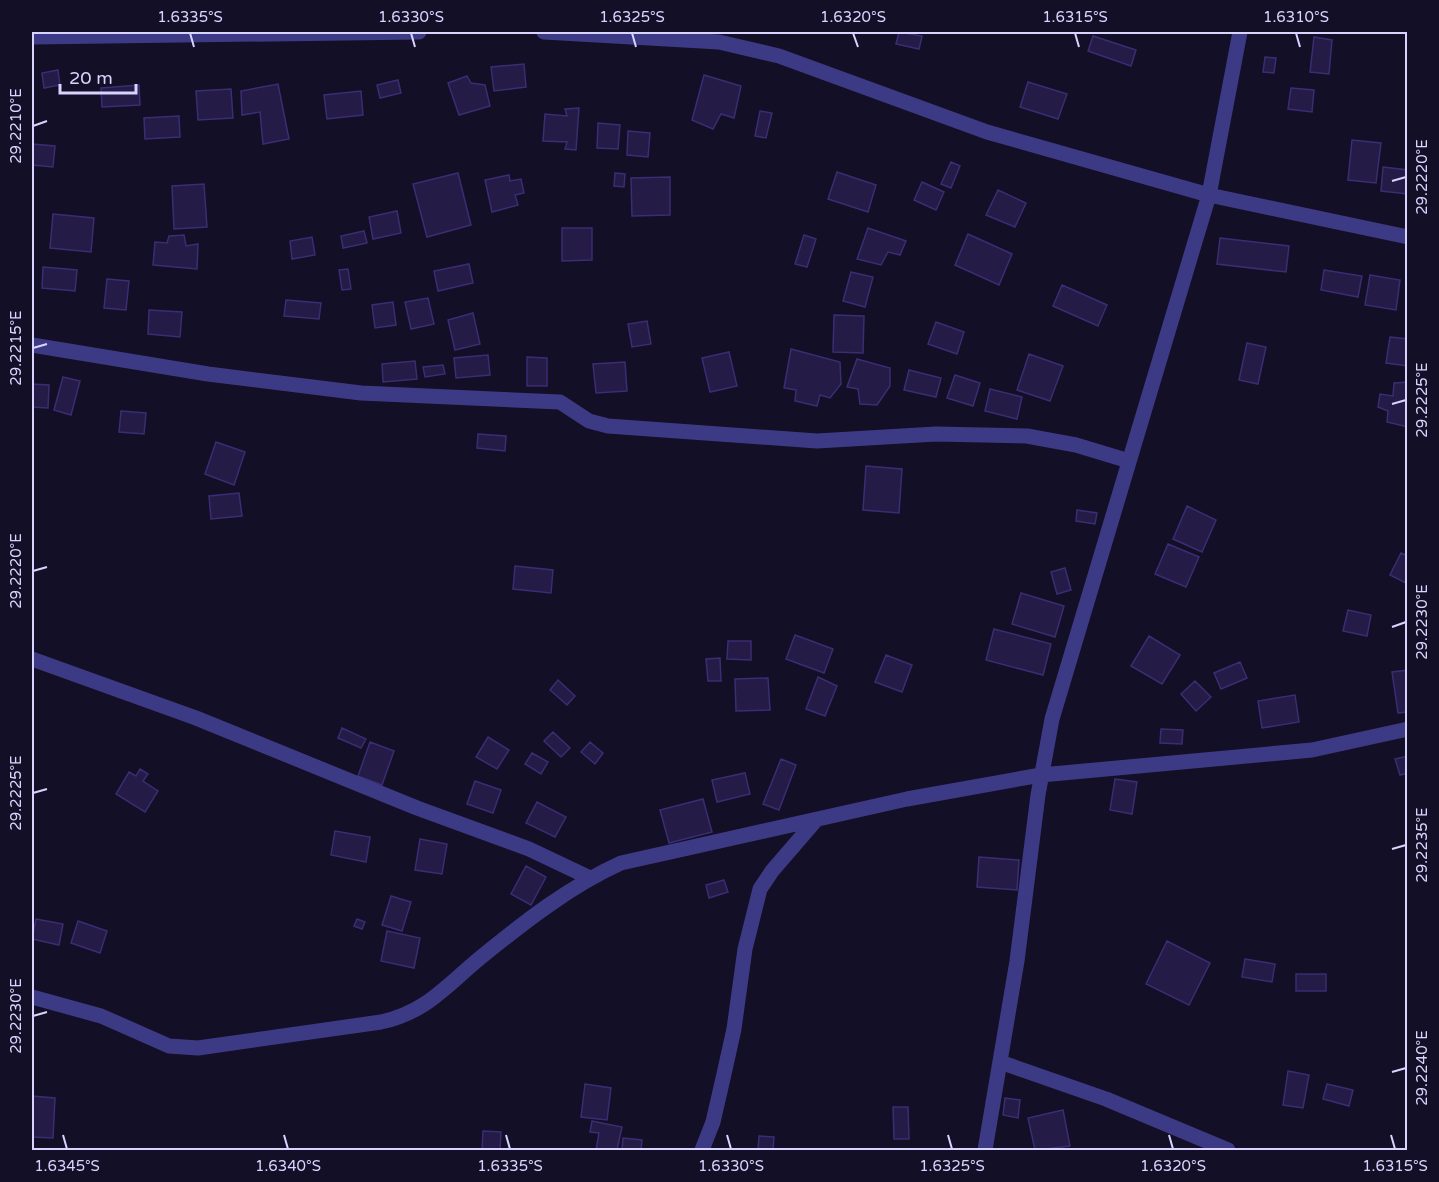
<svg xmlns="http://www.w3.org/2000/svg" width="1439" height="1182" viewBox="0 0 1439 1182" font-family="'Varela Round',sans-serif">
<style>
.building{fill:#241b47;stroke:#3b2d73;stroke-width:1.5}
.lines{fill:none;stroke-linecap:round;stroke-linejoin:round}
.street{stroke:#3d3a85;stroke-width:15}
.ticks{fill:none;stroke:#d9d4ff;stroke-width:2}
.neatline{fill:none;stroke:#d9d4ff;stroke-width:2}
.ticks-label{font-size:15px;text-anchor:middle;fill:#d9d4ff}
</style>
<rect width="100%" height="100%" fill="#130f26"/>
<path class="building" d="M899 32 922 36 919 49 896 44Z
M1093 36 1136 50 1131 66 1088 51Z
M1314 37 1332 40 1329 74 1310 72Z
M1265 57 1276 58 1274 73 1263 72Z
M524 64 526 87 494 91 491 67Z
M58 70 60 85 44 88 42 73Z
M704 75 741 86 734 118 721 114 713 129 692 120Z
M467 76 471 83 485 85 490 106 459 115 448 83Z
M398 80 401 93 380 98 377 85Z
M1028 82 1067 94 1058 119 1020 107Z
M278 84 289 139 263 144 260 112 242 115 241 91Z
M139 85 140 105 102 107 101 88Z
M1291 88 1314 90 1312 112 1288 109Z
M231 89 233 118 198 120 196 91Z
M361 91 363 115 327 119 324 95Z
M579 108 576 150 565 149 567 142 543 141 545 114 567 116 565 109Z
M760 111 772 113 766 138 755 136Z
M179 116 180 137 145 139 144 118Z
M598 123 620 125 618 149 597 148Z
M628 131 650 133 648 157 627 155Z
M1352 140 1381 143 1376 183 1348 180Z
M32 144 55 146 53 167 32 165Z
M951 162 960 166 951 188 941 184Z
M1383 167 1408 170V194L1381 191Z
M837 172 876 185 868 212 828 199Z
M458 173 471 225 427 237 413 184Z
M615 173 625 174 624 187 614 186Z
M509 175 510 181 521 179 524 193 515 195 518 205 492 212 485 180Z
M670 177V215L632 216 631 178Z
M922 182 944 192 936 210 914 200Z
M204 184 207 227 174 229 172 186Z
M998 190 1026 203 1015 227 986 215Z
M397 211 401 233 373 239 369 217Z
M53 214 94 218 91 252 50 248Z
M562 228H592V260L562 261Z
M868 228 906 241 900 255 888 252 881 265 857 259Z
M364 231 367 243 343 248 341 236Z
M968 234 1012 254 999 285 955 265Z
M184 235 186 246 198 244 197 269 153 265 155 242 167 243 169 236Z
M804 235 816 239 807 267 795 264Z
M312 237 315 255 292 259 290 241Z
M1220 238 1289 246 1286 272 1217 264Z
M469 264 473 283 438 291 434 271Z
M43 267 77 270 75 291 42 288Z
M348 269 351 289 342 290 339 270Z
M1324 270 1362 276 1358 297 1321 290Z
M851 272 873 277 865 307 843 301Z
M1370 275 1400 280 1396 310 1365 305Z
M107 279 129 281 126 310 104 308Z
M1062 285 1107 305 1098 326 1053 306Z
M428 298 434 324 411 329 405 302Z
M286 300 321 303 319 319 284 316Z
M393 302 396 325 375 328 372 305Z
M149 310 182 312 180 337 148 334Z
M473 313 480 344 455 350 448 320Z
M834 315 864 316 863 353 833 352Z
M647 321 651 344 632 347 628 324Z
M936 322 964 332 957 354 928 344Z
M1390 337 1408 339V366L1386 363Z
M1247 343 1266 347 1258 384 1239 380Z
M791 349 840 362 841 384 830 398 820 395 817 406 795 401 796 390 784 388Z
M729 352 737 386 710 392 702 358Z
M1029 354 1063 366 1050 401 1017 390Z
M488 355 490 375 456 378 454 358Z
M527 357 547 358V386H527Z
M857 359 890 368V386L877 405 860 404 858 389 847 387Z
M415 361 417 379 383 382 382 364Z
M625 362 627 391 596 393 593 364Z
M443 365 445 374 425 377 423 367Z
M909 370 941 378 936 397 904 390Z
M955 375 980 383 973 406 947 398Z
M63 377 80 381 71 415 54 410Z
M1408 382V427L1387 422 1388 411 1378 407 1380 394 1393 396 1394 383Z
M32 384 49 385 48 408 32 407Z
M990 389 1022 397 1017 419 985 411Z
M121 411 146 413 144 434 119 432Z
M478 434 506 436 505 451 477 448Z
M216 442 245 452 234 485 205 474Z
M866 466 902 469 899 513 863 510Z
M239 493 242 516 211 519 209 496Z
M1187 506 1216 520 1202 552 1173 539Z
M1077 510 1097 513 1095 524 1076 521Z
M1168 544 1199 557 1186 587 1155 574Z
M1401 553 1408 556V584L1390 575Z
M515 566 553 570 551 593 513 589Z
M1065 568 1071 590 1057 594 1051 572Z
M1021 593 1064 606 1055 637 1012 624Z
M1348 610 1371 615 1367 636 1343 631Z
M994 629 1051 644 1043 675 986 660Z
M795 635 833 649 824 673 786 659Z
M1149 636 1180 655 1162 684 1131 666Z
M728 641H751V660L727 659Z
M886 655 912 665 902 692 875 682Z
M720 658 721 681H708L706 659Z
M1240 662 1247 678 1221 689 1214 673Z
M1408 670V712L1398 713 1392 672Z
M818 677 837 686 825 716 806 709Z
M768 678 770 710 736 711 735 679Z
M558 680 575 696 567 705 550 690Z
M1195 681 1211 697 1196 711 1181 694Z
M1295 695 1299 722 1262 728 1258 701Z
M342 728 366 739 361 748 338 738Z
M1161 729 1183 730 1182 744 1160 743Z
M553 732 570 748 561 757 544 741Z
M488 737 509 750 497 769 476 757Z
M370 742 394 751 382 785 358 776Z
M590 742 603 753 595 764 581 752Z
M532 753 548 762 541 774 525 764Z
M1408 756V773L1400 775 1395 759Z
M781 759 796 765 779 810 763 804Z
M140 769 148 774 143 781 158 791 145 812 116 794 129 772 136 776Z
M745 773 750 794 717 802 712 780Z
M1115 779 1137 782 1132 814 1110 810Z
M475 781 501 790 493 813 467 804Z
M703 799 712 832 669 843 660 810Z
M537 802 566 817 555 837 526 823Z
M335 831 370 837 366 862 331 855Z
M420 839 447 844 442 874 415 870Z
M979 857 1019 860 1017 890 977 887Z
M526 866 546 877 531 905 511 894Z
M724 880 728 892 709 898 706 885Z
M391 896 411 902 402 931 382 925Z
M36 919 63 924 59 945 32 939Z
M357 919 365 922 362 929 354 926Z
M78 921 107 931 100 953 71 943Z
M387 931 420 938 414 968 381 961Z
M1167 941 1210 963 1189 1005 1146 984Z
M1245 959 1275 964 1272 982 1242 977Z
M1296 974H1326V991H1296Z
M1288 1071 1309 1075 1303 1108 1283 1105Z
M585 1084 611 1088 607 1120 581 1117Z
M1327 1084 1353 1090 1349 1106 1323 1099Z
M32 1096 55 1098 53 1138 32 1137Z
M1005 1098 1020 1100 1018 1118 1003 1115Z
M893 1107H908L909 1139H894Z
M1063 1110 1070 1146 1035 1150 1028 1118Z
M592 1121 622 1127 617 1150H596L599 1133 590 1132Z
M483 1131 501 1132 500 1150H482Z
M759 1136 774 1137 773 1150H758Z
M623 1138 642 1140 641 1150H622Z"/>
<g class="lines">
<path class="street" d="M544 32 719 42 779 56 987 132 1209 195 1408 237
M32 37 419 32
M32 345 208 374 361 393 560 402 589 421 608 426 817 441 936 434 1027 436 1076 445 1129 461
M32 659 196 718 417 808 529 849 588 877
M32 997 101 1016 169 1046 198 1048 381 1022C425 1013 446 986 480 958 523 923 570 886 621 863L907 799 1041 775 1312 750 1408 729
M1000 1062 1106 1099 1228 1150
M702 1150 713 1122 724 1074 734 1029 745 949 760 889 772 871 816 820
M985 1150 1017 961 1038 795 1052 719 1209 195 1240 32"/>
</g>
<path class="ticks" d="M190 33 194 47M411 33 415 47M632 33 636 47M853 33 858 47M1075 33 1079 47M1296 33 1300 47M33 126 47 121M1392 181 1406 177M33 348 47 344M1392 404 1406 400M33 571 47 567M1392 627 1406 622M33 793 47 789M1392 849 1406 845M33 1016 47 1012M1392 1072 1406 1068M63 1135 67 1149M284 1135 288 1149M506 1135 510 1149M727 1135 731 1149M948 1135 952 1149M1169 1135 1173 1149M1391 1135 1395 1149"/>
<rect width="1439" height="1182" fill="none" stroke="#130f26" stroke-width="66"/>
<path d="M60 84v9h76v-9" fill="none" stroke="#d9d4ff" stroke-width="3"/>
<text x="69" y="84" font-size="18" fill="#d9d4ff" stroke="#130f26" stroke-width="4.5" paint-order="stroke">20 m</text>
<rect x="33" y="33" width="1373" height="1116" class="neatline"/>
<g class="ticks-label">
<text x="190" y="22">1.6335°S</text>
<text x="411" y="22">1.6330°S</text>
<text x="632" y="22">1.6325°S</text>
<text x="853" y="22">1.6320°S</text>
<text x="1075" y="22">1.6315°S</text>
<text x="1296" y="22">1.6310°S</text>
<text transform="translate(16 126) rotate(-90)" y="5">29.2210°E</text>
<text transform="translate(1422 177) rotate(-90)" y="5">29.2220°E</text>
<text transform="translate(16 348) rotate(-90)" y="5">29.2215°E</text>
<text transform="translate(1422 400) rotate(-90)" y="5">29.2225°E</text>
<text transform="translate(16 571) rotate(-90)" y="5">29.2220°E</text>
<text transform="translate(1422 622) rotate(-90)" y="5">29.2230°E</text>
<text transform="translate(16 793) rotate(-90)" y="5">29.2225°E</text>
<text transform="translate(1422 845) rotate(-90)" y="5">29.2235°E</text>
<text transform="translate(16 1016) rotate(-90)" y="5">29.2230°E</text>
<text transform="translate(1422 1068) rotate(-90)" y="5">29.2240°E</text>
<text x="67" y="1171">1.6345°S</text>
<text x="288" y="1171">1.6340°S</text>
<text x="510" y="1171">1.6335°S</text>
<text x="731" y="1171">1.6330°S</text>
<text x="952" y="1171">1.6325°S</text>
<text x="1173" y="1171">1.6320°S</text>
<text x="1395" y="1171">1.6315°S</text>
</g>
</svg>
